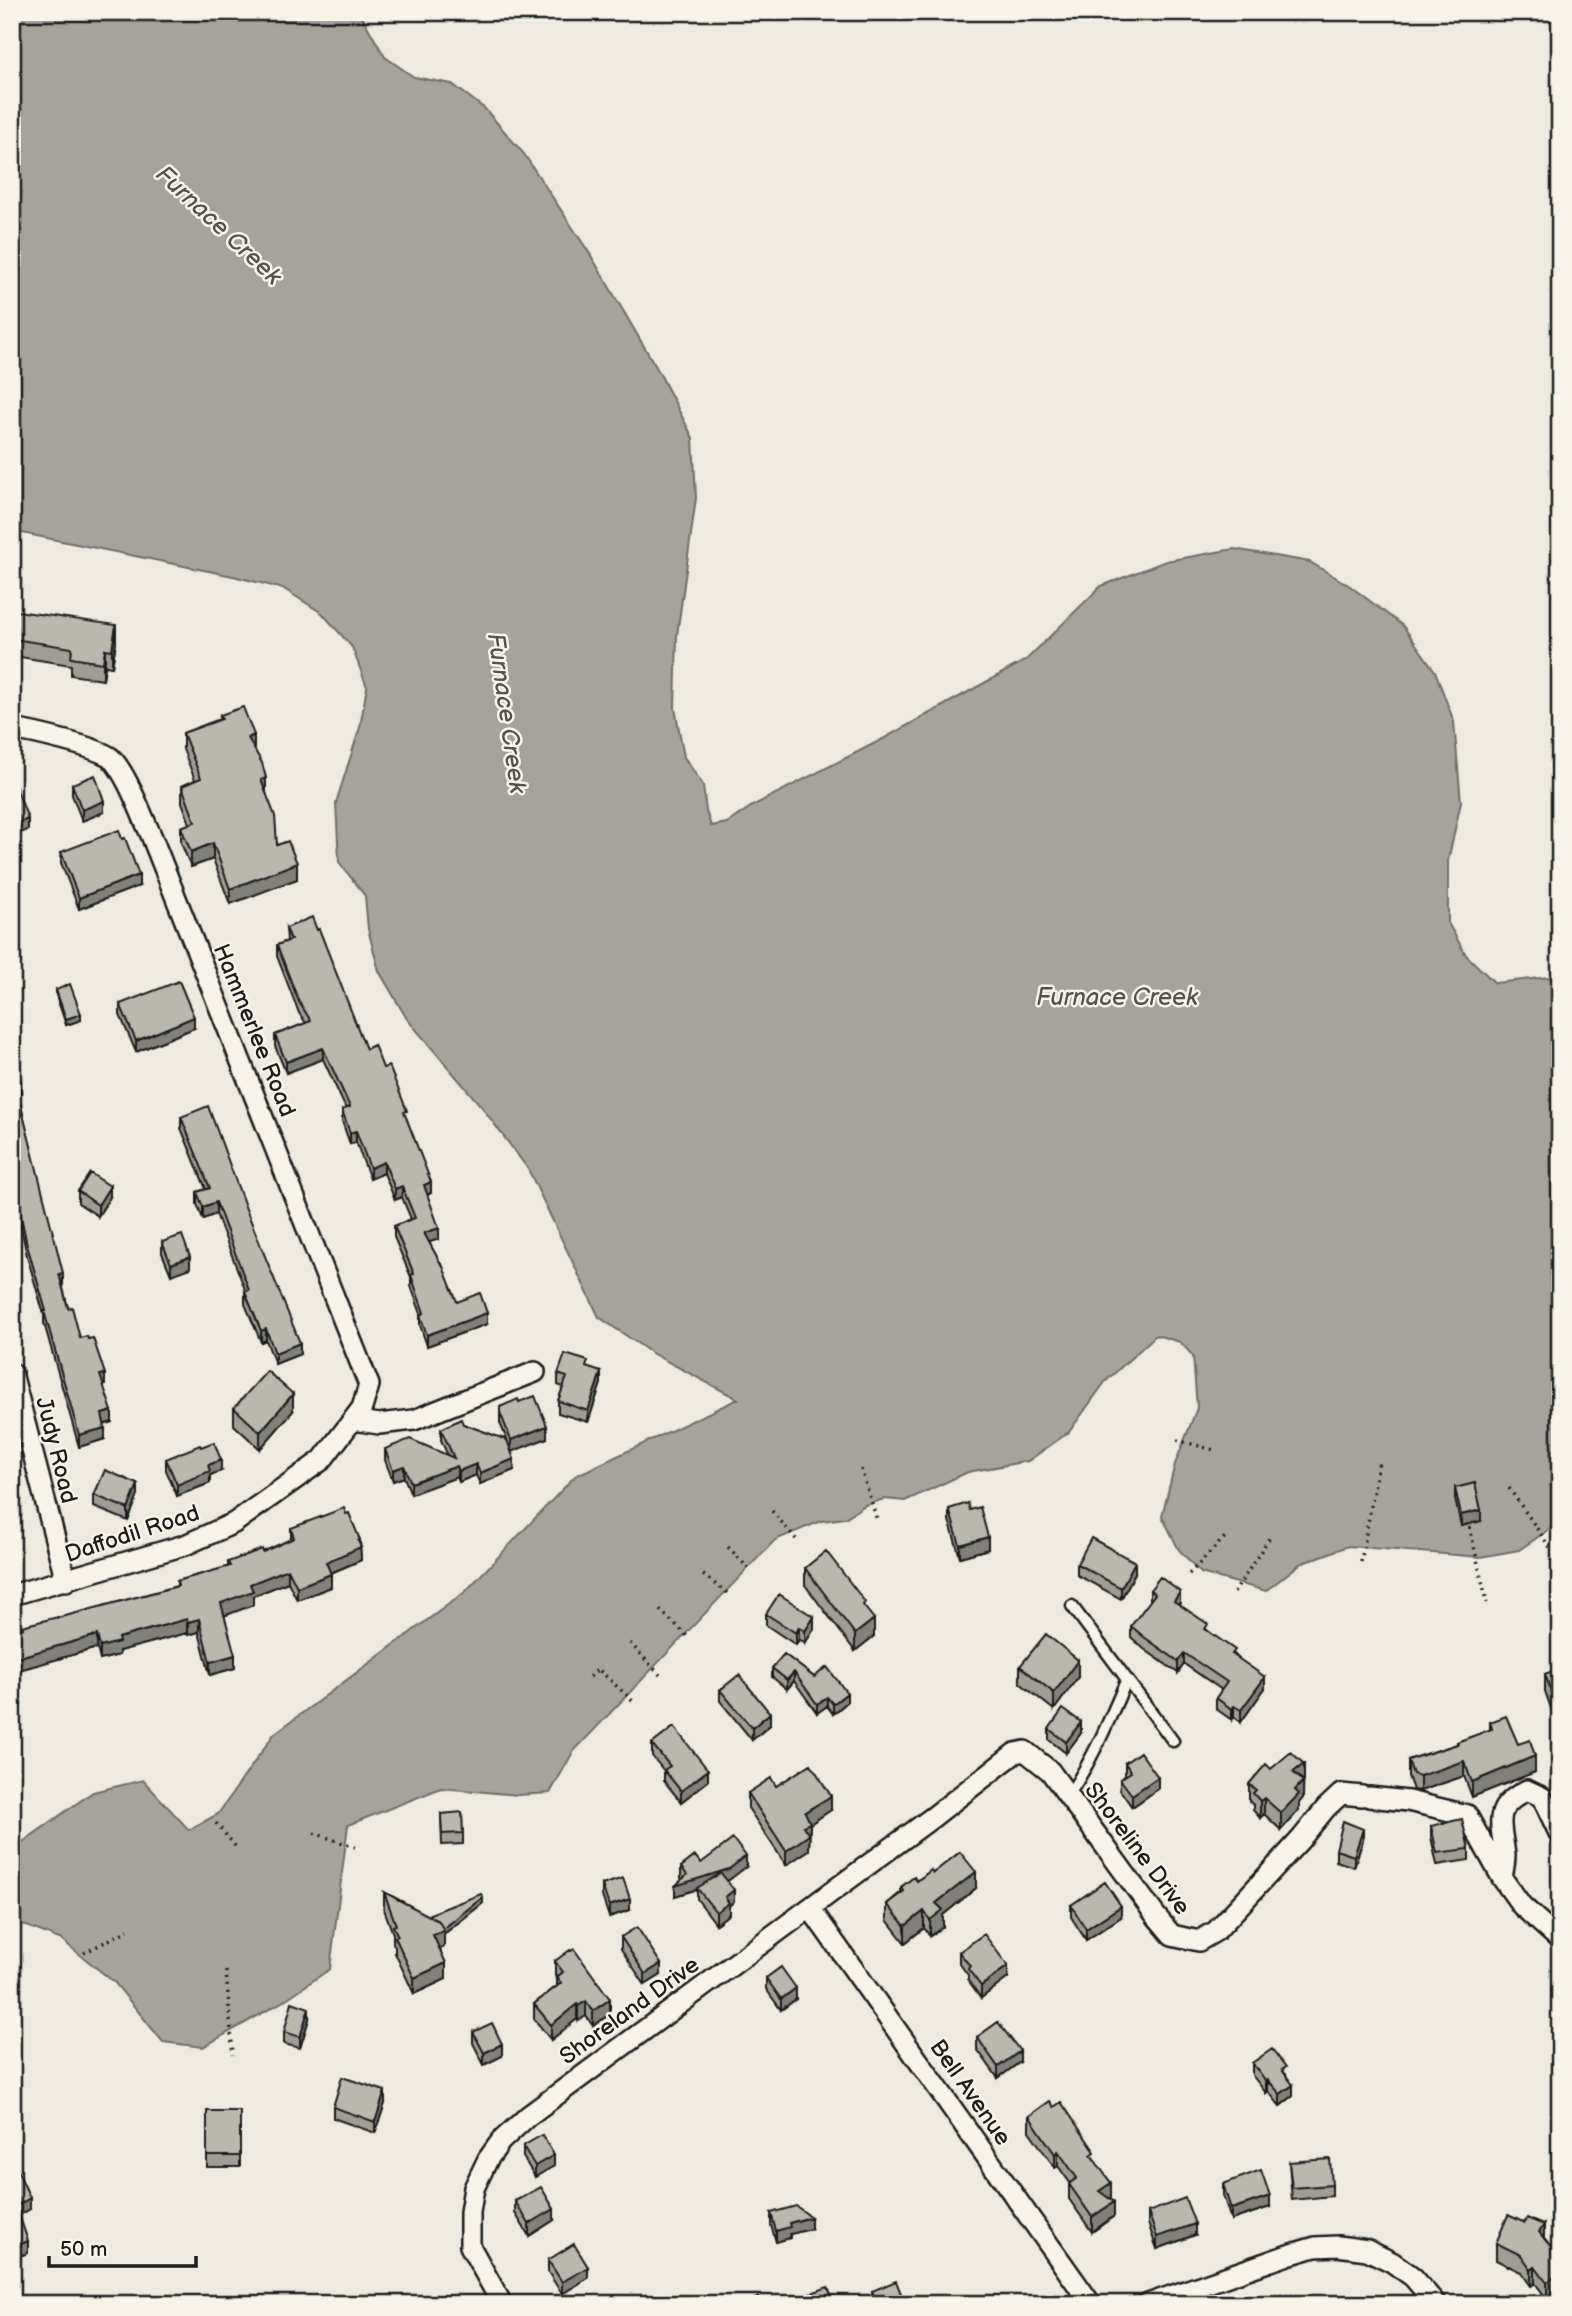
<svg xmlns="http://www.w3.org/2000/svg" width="1572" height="2316" viewBox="0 0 1572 2316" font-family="'Balsamiq Sans',sans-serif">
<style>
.water{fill:#a6a39d;stroke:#6f6d69;stroke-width:2}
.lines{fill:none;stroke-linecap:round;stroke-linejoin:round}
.lane-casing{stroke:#1c1c1c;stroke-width:15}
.street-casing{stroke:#1c1c1c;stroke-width:24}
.path{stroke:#1c1c1c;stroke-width:3.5;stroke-dasharray:2 5;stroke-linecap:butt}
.lane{stroke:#f7f3e8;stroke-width:10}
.street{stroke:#f7f3e8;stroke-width:19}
.wall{fill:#a09d96;stroke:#1c1c1c;stroke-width:2}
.shaded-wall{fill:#82807a;stroke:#1c1c1c;stroke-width:2}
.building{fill:#bab7af;stroke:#1c1c1c;stroke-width:2}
.labels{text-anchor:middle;stroke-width:5;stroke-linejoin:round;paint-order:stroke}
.street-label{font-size:23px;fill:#1c1c1c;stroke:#f7f3e8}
.water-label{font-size:24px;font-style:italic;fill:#535250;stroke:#f7f3e8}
</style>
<rect width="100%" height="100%" fill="#eeeae0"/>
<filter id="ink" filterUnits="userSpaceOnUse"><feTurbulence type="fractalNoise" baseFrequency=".0143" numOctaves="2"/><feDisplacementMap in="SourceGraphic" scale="14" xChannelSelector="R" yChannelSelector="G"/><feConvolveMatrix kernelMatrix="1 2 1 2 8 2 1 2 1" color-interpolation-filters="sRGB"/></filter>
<g filter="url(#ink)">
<path class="water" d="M12 12H359L385 57 414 77 452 84 485 109 524 154 590 254 659 372 693 438 696 498 677 635 675 708 684 757 703 785 706 811 711 826 727 823 752 806 883 739 1026 660 1101 586 1166 561 1234 549 1310 562 1350 586 1403 626 1435 671 1454 722 1461 802 1448 861V923L1466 955 1495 983 1549 977 1560 969V1522L1519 1550 1480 1557 1348 1546 1300 1564 1266 1591 1201 1573 1179 1550 1162 1516 1175 1464 1197 1408 1193 1356 1180 1342 1156 1335 1105 1382 1069 1432 1028 1461 968 1472 905 1501 884 1499 865 1505 845 1518 821 1521 775 1540 573 1752 550 1793 518 1795 441 1788 348 1825 330 1969 282 2002 203 2047 163 2042 115 1983 62 1940 12 1920V1844L17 1846 93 1792 143 1780 189 1830 218 1814 274 1734 465 1592 575 1476 738 1399 653 1354 599 1317 528 1169 481 1106 407 1019 379 971 368 929 365 896 339 862 336 803 360 727 367 687 352 647 322 613 284 589 233 576 12 531Z"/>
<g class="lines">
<defs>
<path id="lane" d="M1072 1606 1173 1741
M1068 1796C1094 1757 1108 1723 1126 1681"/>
<path id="street" d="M12 729C31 732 98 747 111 758 127 774 141 814 151 835L369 1385 362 1408 322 1460 234 1523 185 1545 12 1595
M12 1373 66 1581
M353 1420 379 1424 414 1420 535 1372
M1369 1797 1408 1801 1467 1815 1502 1878 1522 1906 1560 1940
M1502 1878C1503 1871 1505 1863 1505 1856 1502 1824 1490 1809 1527 1790L1542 1797 1560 1835
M810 1908 1091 2304
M502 2304 470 2246V2212L474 2188 488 2159 501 2141 528 2116 933 1817 1015 1753 1025 1751 1050 1771 1156 1916 1172 1935 1199 1941 1216 1931 1300 1840 1326 1808 1341 1794 1362 1796
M1148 2304 1288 2255 1315 2247 1338 2246 1367 2250 1392 2262 1413 2277 1436 2304"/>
</defs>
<use href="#lane" class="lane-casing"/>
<use href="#street" class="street-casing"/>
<path class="path" d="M1177 1440 1214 1450
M861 1469 877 1520
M1509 1488 1551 1549
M772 1511 796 1539
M1468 1520 1487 1603
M728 1547 751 1571
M1361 1562 1379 1461
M1189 1574 1228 1534
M703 1575 730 1595
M1234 1593 1270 1537
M660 1610 687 1636
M630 1643 660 1675
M590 1677 598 1669 634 1702
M216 1823 236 1847
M314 1833 355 1847
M84 1953 128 1930
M226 1971 233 2055"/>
<use href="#lane" class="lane"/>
<use href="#street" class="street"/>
</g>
<path class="wall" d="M13 639 116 642 112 667 105 666 103 680 71 675V665L13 656Z
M220 715 254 749 266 792 277 845 297 879 230 904 213 859 191 867 181 843V827L190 824 182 802V786L195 780 183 749V733L220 719Z
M72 784 104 812 82 821 72 795Z
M61 852 139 886 79 909 61 863Z
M286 928 366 1049 407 1120 431 1193 427 1195 439 1239 429 1242 457 1302 487 1324 427 1346 420 1325V1315L421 1314 411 1286V1277L394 1237V1226L411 1219 402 1197 395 1200 384 1173 370 1179 356 1142 350 1144 342 1121V1110L346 1109 323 1059 286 1073 275 1046V1035L306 1023 299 1013 277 956V945L287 941Z
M56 990 81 1020 66 1025 56 995Z
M120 1004 194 1028 136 1052 120 1015Z
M12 1054 21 1093H18L63 1284H62L68 1308 80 1338 105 1385 103 1386 112 1422 104 1425 105 1439 79 1447 44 1323V1315L27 1256 16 1204 12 1191Z
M181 1117 300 1354 275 1364 266 1340 261 1342 245 1304V1292H246L216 1214 203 1219 197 1204V1192L206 1189 181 1128Z
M78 1191 110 1197 98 1216 78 1203Z
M162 1242 190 1268 171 1275 162 1253Z
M588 1368 601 1383 588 1422 558 1413V1401L563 1387 558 1385V1374Z
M519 1402 547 1438 511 1451 514 1470 480 1484 476 1475 459 1482 457 1477 411 1494 404 1477 393 1481 385 1460V1449L448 1456 441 1440V1429L463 1424 507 1440 500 1423V1407Z
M234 1408 293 1411 260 1449 234 1425Z
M166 1459 221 1471 210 1475V1483L177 1496 166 1470Z
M1455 1488 1481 1521 1461 1526 1455 1499Z
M94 1495H138L128 1521 94 1507Z
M949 1509 970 1510 988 1549 960 1557 949 1520Z
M291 1528 360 1546 361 1560 331 1573V1587L297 1600 288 1582 253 1596V1605L224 1615 235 1668 210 1675 199 1632 188 1635 187 1633 119 1651V1655L100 1660 97 1648 12 1672V1631L177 1586V1581L228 1567V1562L263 1552 291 1539Z
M1077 1564 1135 1573 1121 1599 1077 1575Z
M805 1568 865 1608 874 1636 855 1651 805 1585Z
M1150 1590 1180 1603 1179 1605 1235 1655 1265 1688 1241 1722 1234 1717 1232 1720 1216 1709V1698L1222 1690 1184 1664 1178 1673 1144 1649 1131 1637V1626L1150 1601Z
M766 1614 814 1629 805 1643 799 1639 796 1645 766 1625Z
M784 1654 847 1702 833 1714 827 1706 817 1713 794 1681 787 1689 772 1677V1668Z
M1020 1666 1078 1677 1054 1710 1020 1683Z
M1560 1669V1734L1545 1691V1674Z
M720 1690 770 1725 752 1740 720 1701Z
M1490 1722 1518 1744 1535 1772 1472 1797 1464 1776 1420 1791 1413 1790 1408 1776V1760L1457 1744V1742L1490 1730Z
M1049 1729 1081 1733 1066 1753 1049 1740Z
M652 1744 708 1781 681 1802 664 1781V1771L652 1756Z
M1125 1763 1158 1789 1132 1807 1120 1790V1779L1126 1776 1125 1774Z
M1304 1764 1303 1798 1299 1803V1810L1281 1830 1264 1814 1260 1818 1253 1810V1805L1249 1801V1784L1271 1769Z
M776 1786 831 1810 810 1824 809 1850 786 1865 748 1808V1793Z
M441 1814 463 1833V1844L442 1845Z
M1431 1826 1469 1849V1860L1437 1865 1431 1837Z
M1363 1840 1354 1867 1336 1861V1850Z
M701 1863 746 1867 727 1880 734 1901 729 1906V1914L716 1924 697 1899V1889L675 1896 682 1879 681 1878V1867Z
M933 1873 976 1888 943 1915V1927L930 1936 924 1928 905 1943 887 1920V1904L901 1892V1887Z
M602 1885 630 1910 609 1917 602 1896Z
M384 1892 430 1917V1914L483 1903 444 1934V1947L440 1949 446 1979 414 1994 395 1953V1947L393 1943V1934L384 1909Z
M1071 1905 1121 1917 1086 1940 1071 1917Z
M621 1937 661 1975 645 1985 621 1949Z
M959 1952 1008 1978 981 1998 968 1980V1975L959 1963Z
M555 1961 610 2014 593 2026 586 2016 578 2021 577 2019 551 2040 534 2019V2004L557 1986V1979L555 1976Z
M766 1978 796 1999 781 2010 766 1989Z
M309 2019 300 2048 284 2044V2032Z
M473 2032 502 2056 484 2065 473 2043Z
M977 2037 1020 2062 998 2078 977 2049Z
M1252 2063 1286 2074 1293 2096 1280 2106 1268 2091 1266 2093 1252 2075Z
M385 2103 375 2133 333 2118V2107Z
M1054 2107 1095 2160 1111 2198 1110 2199 1114 2216 1092 2232 1069 2199V2184L1070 2183 1058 2166 1055 2168 1029 2131V2116Z
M207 2111H240V2167H207Z
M523 2146 554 2166 535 2177 523 2157Z
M12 2158 30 2209 19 2215 28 2253 16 2257 12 2247Z
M1289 2162 1332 2185V2196L1292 2200Z
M1223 2184 1270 2207 1231 2220 1223 2195Z
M515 2201 554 2220 529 2236 515 2213Z
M1148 2212 1195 2235 1157 2249 1148 2223Z
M771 2213 811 2229 790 2234V2238L776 2242 771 2225Z
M1544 2239 1560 2259V2289L1547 2299 1535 2283 1531 2286 1521 2272 1496 2260V2243Z
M548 2260 588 2278 562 2294 548 2272Z
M872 2291 905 2304H872Z"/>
<path class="shaded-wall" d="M116 625V642L112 667V650Z
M105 649V666L103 680V663Z
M254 735V751L248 738Z
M266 778V794L261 780Z
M104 801V812L82 821V810Z
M28 819V830L12 836V825Z
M213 843V859L191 867V852Z
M297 863V879L230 904V889Z
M139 875V886L79 909V898Z
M81 1014V1020L66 1025V1019Z
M194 1017V1028L136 1052V1041Z
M323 1048V1059L286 1073V1062Z
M21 1081V1093L15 1094V1083Z
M356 1131V1142L350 1144V1133Z
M384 1162V1173L370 1179V1168Z
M431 1182V1193L424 1196V1185Z
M110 1186V1197L98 1216V1205Z
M402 1186V1197L395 1200V1189Z
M216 1202V1214L203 1219V1207Z
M439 1228V1239L424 1244V1233Z
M190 1257V1268L171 1275V1264Z
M63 1273V1284L59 1285V1274Z
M487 1313V1324L427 1346V1335Z
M266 1329V1340L261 1342V1331Z
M300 1343V1354L275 1364V1353Z
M601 1372V1383L588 1422V1411Z
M105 1374V1385L100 1387V1375Z
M293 1394V1411L260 1449V1432Z
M112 1411V1422L102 1425V1414Z
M547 1426V1438L511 1452V1440Z
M105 1428V1439L79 1447V1435Z
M514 1459V1470L480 1484V1473Z
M221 1460V1471L210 1475V1483L177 1496V1485L208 1465Z
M476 1464V1475L459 1482V1471Z
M404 1466V1477L393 1481V1470Z
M457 1466V1477L411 1494V1483Z
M138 1484V1495L128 1521V1509Z
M1481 1510V1521L1461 1526V1515Z
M988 1537V1549L960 1557V1545Z
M360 1540 361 1560 326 1575V1562Z
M1135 1562V1573L1121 1599V1588Z
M288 1569V1582L253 1596V1605L221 1617V1603L250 1584Z
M331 1574V1587L297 1600V1587Z
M1180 1592V1603L1174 1612V1601Z
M814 1617V1629L805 1643V1631Z
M187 1619V1633L119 1651V1655L100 1660V1647L118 1638Z
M199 1619V1632L188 1635V1622Z
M874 1619V1636L855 1651V1634Z
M799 1627V1639L796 1645V1633Z
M97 1635V1648L12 1672V1659Z
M1184 1653V1664L1178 1673V1661Z
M235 1655V1668L210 1675V1662Z
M1078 1660V1677L1054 1710V1693Z
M794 1672V1681L787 1689V1680Z
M1265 1677V1688L1241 1722V1710Z
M847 1693V1702L833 1714V1704Z
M827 1697V1706L817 1713V1704Z
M1234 1706V1717L1232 1720V1709Z
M770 1713V1725L752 1740V1728Z
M1081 1722V1733L1066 1753V1742Z
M1535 1756V1772L1472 1797V1782Z
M1464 1761V1776L1420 1791V1776Z
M1304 1764V1781L1293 1772Z
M708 1770V1781L681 1802V1791Z
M1158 1777V1789L1132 1807V1795Z
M1303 1781V1798L1299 1803V1810L1281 1830V1813L1295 1790Z
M831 1796V1810L810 1824 809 1850 786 1865V1851L803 1826 805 1812Z
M1264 1798V1814L1260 1818V1801Z
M1363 1829V1840L1354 1867V1856Z
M746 1856V1867L729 1880 675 1896V1886Z
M976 1872V1888L943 1915V1927L930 1936V1920L936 1903Z
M734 1890V1901L729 1906V1914L716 1924V1912L725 1897Z
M483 1897V1903L444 1934V1947L433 1952V1935Z
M630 1899V1910L609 1917V1906Z
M1121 1906V1917L1086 1940V1929Z
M924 1911V1928L905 1943V1926Z
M446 1963V1979L414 1994V1978Z
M661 1964V1975L645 1985V1974Z
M1008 1966V1978L981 1998V1986Z
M796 1988V1999L781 2010V1999Z
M610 1999V2014L593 2026V2011Z
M586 2001V2016L578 2021V2006Z
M577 2004V2019L551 2040V2025Z
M309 2008V2019L300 2048V2037Z
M502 2044V2056L484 2065V2053Z
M1020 2051V2062L998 2078V2067Z
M1268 2080V2091L1266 2093V2082Z
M1293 2085V2096L1280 2106V2094Z
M385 2091V2103L375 2133V2122Z
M1058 2151V2166L1055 2168V2154Z
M554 2155V2166L535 2177V2166Z
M1111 2183V2198L1099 2206V2191Z
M1270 2196V2207L1231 2220V2209Z
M30 2198V2209L16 2217V2206Z
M1114 2202V2216L1092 2232V2217Z
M554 2209V2220L529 2236V2224Z
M811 2217V2229L790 2234V2238L776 2242V2231L789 2223Z
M1195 2224V2235L1157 2249V2237Z
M1544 2225V2242L1539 2232Z
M28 2241V2253L16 2257V2246Z
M1535 2266V2283L1531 2286V2269Z
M588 2267V2278L562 2294V2282Z
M1560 2273V2289L1547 2299V2282Z"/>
<path class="building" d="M17 611 116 625 112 650 105 649 103 663 71 658 72 648 13 639Z
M243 707 254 735 248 738 262 763 266 778 261 780 275 816 277 845 288 841 297 863 230 889 213 843 191 852 181 827 195 822 182 786 201 778 183 733 222 719 220 715Z
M95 775 104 801 82 810 72 784Z
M12 777 28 819 12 825Z
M119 830 122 839 125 838 139 875 79 898 61 852Z
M312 917 317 930 319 929 366 1049 374 1045 383 1068 389 1066 407 1111 404 1112 431 1182 424 1185 439 1228 424 1233 441 1264H442L457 1302 480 1293 487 1313 427 1335 420 1315 424 1313 411 1275 414 1274 394 1226 415 1218 402 1186 395 1189 384 1162 370 1168 356 1131 350 1133 342 1110 350 1107 323 1048 286 1062 275 1035 311 1021 299 1002 277 945 291 940 286 928Z
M179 981 194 1017 136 1041 120 1004Z
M70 984 81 1014 66 1019 56 990Z
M12 1054 21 1081 15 1083 63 1273 59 1274 68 1308 72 1307 80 1338 87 1336 88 1339 93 1338 105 1374 100 1375 112 1411 102 1414 105 1428 79 1435 44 1311H46L27 1245 16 1192 12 1179Z
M208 1106 246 1209 300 1343 275 1353 266 1329 261 1331 245 1292 249 1290 216 1202 203 1207 197 1192 210 1188 181 1117Z
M90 1173 110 1186 98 1205 78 1191Z
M182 1235 190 1257 171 1264 162 1242Z
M565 1354 588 1361 586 1367 601 1372 588 1411 558 1401 567 1377 558 1374Z
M267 1371 293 1394 260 1432 234 1408Z
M535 1396 547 1426 511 1440 500 1412V1407L518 1399 519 1402Z
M461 1419 463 1424 507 1440 514 1459 480 1473 476 1464 459 1471 457 1466 411 1483 404 1466 393 1470 385 1449 410 1439 454 1458 441 1429Z
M214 1442 221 1460 208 1465 210 1471 177 1485 166 1459 200 1445 201 1447Z
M105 1470 138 1484 128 1509 94 1495Z
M1475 1483 1481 1510 1461 1515 1455 1488Z
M968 1503 970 1510 980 1507 988 1537 960 1545 949 1509Z
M344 1508 346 1514 349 1513 360 1540 358 1541 361 1547 326 1562 331 1574 297 1587 288 1569 250 1584 253 1591 221 1603 235 1655 210 1662 199 1619 188 1622 187 1619 118 1638 119 1642 100 1647 97 1635 12 1659V1631L23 1628 22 1626 58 1617V1618L178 1586 177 1581 230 1566 228 1562 262 1549 263 1552 294 1538 291 1528Z
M1091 1538 1135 1562 1121 1588 1077 1564Z
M826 1551 865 1602 863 1605 874 1619 855 1634 805 1568Z
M1160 1577 1180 1592 1174 1601 1208 1624 1205 1629 1235 1650 1232 1654 1265 1677 1241 1710 1234 1706 1232 1709 1216 1698 1227 1682 1184 1653 1178 1661 1144 1637 1131 1626 1155 1594 1150 1590Z
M779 1594 814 1617 805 1631 799 1627 796 1633 766 1614Z
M1046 1634 1078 1660 1054 1693 1020 1666Z
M784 1654 814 1677 827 1667 847 1693 833 1704 827 1697 817 1704 794 1672 787 1680 772 1668Z
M1560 1669V1717L1545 1674Z
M739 1675 770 1713 752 1728 720 1690Z
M1063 1709 1081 1722 1066 1742 1049 1729Z
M1506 1716 1518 1744 1530 1740 1535 1756 1472 1782 1464 1761 1420 1776 1413 1774 1408 1760 1458 1744 1457 1742 1492 1729 1490 1722Z
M674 1727 708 1770 681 1791 664 1770 670 1766 652 1744Z
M1140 1752 1158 1777 1132 1795 1120 1779 1131 1772 1125 1763Z
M1291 1752 1304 1764 1293 1772 1303 1781 1295 1790 1299 1794 1281 1813 1264 1798 1260 1801 1253 1793 1256 1790 1249 1784 1266 1764 1271 1769Z
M811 1764 831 1796 805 1812 810 1823 803 1826 809 1835 786 1851 748 1793 771 1778 776 1786Z
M462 1812 463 1833 442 1834 441 1814Z
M1462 1819 1469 1849 1437 1853 1431 1826Z
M1343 1821 1363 1829 1354 1856 1336 1850Z
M733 1839 746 1856 729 1869 675 1886 687 1875 681 1867 695 1856 701 1863Z
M960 1852 976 1872 936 1903 943 1910 930 1920 924 1911 905 1926 887 1904 904 1891 901 1887 914 1877 917 1881 931 1870 933 1873Z
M721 1873 734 1890 725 1897 729 1903 716 1912 697 1888Z
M623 1878 630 1899 609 1906 602 1885Z
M1105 1882 1121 1906 1086 1929 1071 1905Z
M384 1892 439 1921 444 1931 433 1935 446 1963 414 1978 395 1937 398 1936 393 1926 396 1925Z
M481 1894 483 1897 443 1929 439 1921 432 1918 430 1914Z
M637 1927 661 1964 645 1974 621 1937Z
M984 1934 1008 1966 981 1986 968 1969 970 1966 959 1952Z
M574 1949 610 1999 593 2011 586 2001 578 2006 577 2004 551 2025 534 2004 561 1983 557 1977 563 1972 555 1961 570 1950 571 1951Z
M781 1967 796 1988 781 1999 766 1978Z
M292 2002 309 2008 300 2037 284 2032Z
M998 2022 1020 2051 998 2067 977 2037Z
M492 2023 502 2044 484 2053 473 2032Z
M1272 2049 1286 2067 1282 2070 1293 2085 1280 2094 1268 2080 1266 2082 1252 2063Z
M342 2077 385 2091 375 2122 333 2107Z
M1050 2101 1054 2107 1061 2102 1095 2152 1091 2155 1111 2183 1099 2191 1114 2202 1092 2217 1069 2184 1077 2178 1058 2151 1055 2154 1029 2116Z
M207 2111H240V2156H207Z
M542 2135 554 2155 535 2166 523 2146Z
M12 2158 30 2198 16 2206 28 2241 16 2246 12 2236Z
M1330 2159 1332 2185 1292 2188 1289 2162Z
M1261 2170 1270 2196 1231 2209 1223 2184Z
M541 2187 554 2209 529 2224 515 2201Z
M1185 2198 1195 2224 1157 2237 1148 2212Z
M796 2206 811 2217 789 2223 790 2227 776 2231 771 2213Z
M1508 2215 1525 2223 1527 2218 1544 2225 1539 2232 1560 2259V2273L1547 2282 1535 2266 1531 2269 1521 2255 1496 2243Z
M574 2244 588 2267 562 2282 548 2260Z
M896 2281 905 2304H877L872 2291Z
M828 2287 834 2304H806L803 2296Z
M759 2297 762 2304H744Z"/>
</g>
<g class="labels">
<g class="street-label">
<text transform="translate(255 1030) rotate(68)" y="8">Hammerlee Road</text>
<text transform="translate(57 1450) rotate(76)" y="8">Judy Road</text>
<text transform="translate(132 1533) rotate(-18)" y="8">Daffodil Road</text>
<text transform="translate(1138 1848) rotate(53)" y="8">Shoreline Drive</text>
<text transform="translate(629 2010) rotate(-36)" y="8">Shoreland Drive</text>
<text transform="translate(971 2092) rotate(55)" y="8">Bell Avenue</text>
</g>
<g class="water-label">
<text transform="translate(219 225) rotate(43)" y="8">Furnace Creek</text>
<text transform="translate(507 713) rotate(82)" y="8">Furnace Creek</text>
<text x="1117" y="1005">Furnace Creek</text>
</g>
</g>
<rect width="1572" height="2316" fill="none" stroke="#f7f3e8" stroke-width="42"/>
<rect x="21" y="21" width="1530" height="2274" fill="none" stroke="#1c1c1c" stroke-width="2.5" filter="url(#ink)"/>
<path d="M49 2256v10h147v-10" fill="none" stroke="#1c1c1c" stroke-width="3.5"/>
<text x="60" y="2256" font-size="21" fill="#1c1c1c" stroke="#f7f3e8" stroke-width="5" paint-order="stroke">50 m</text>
</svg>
